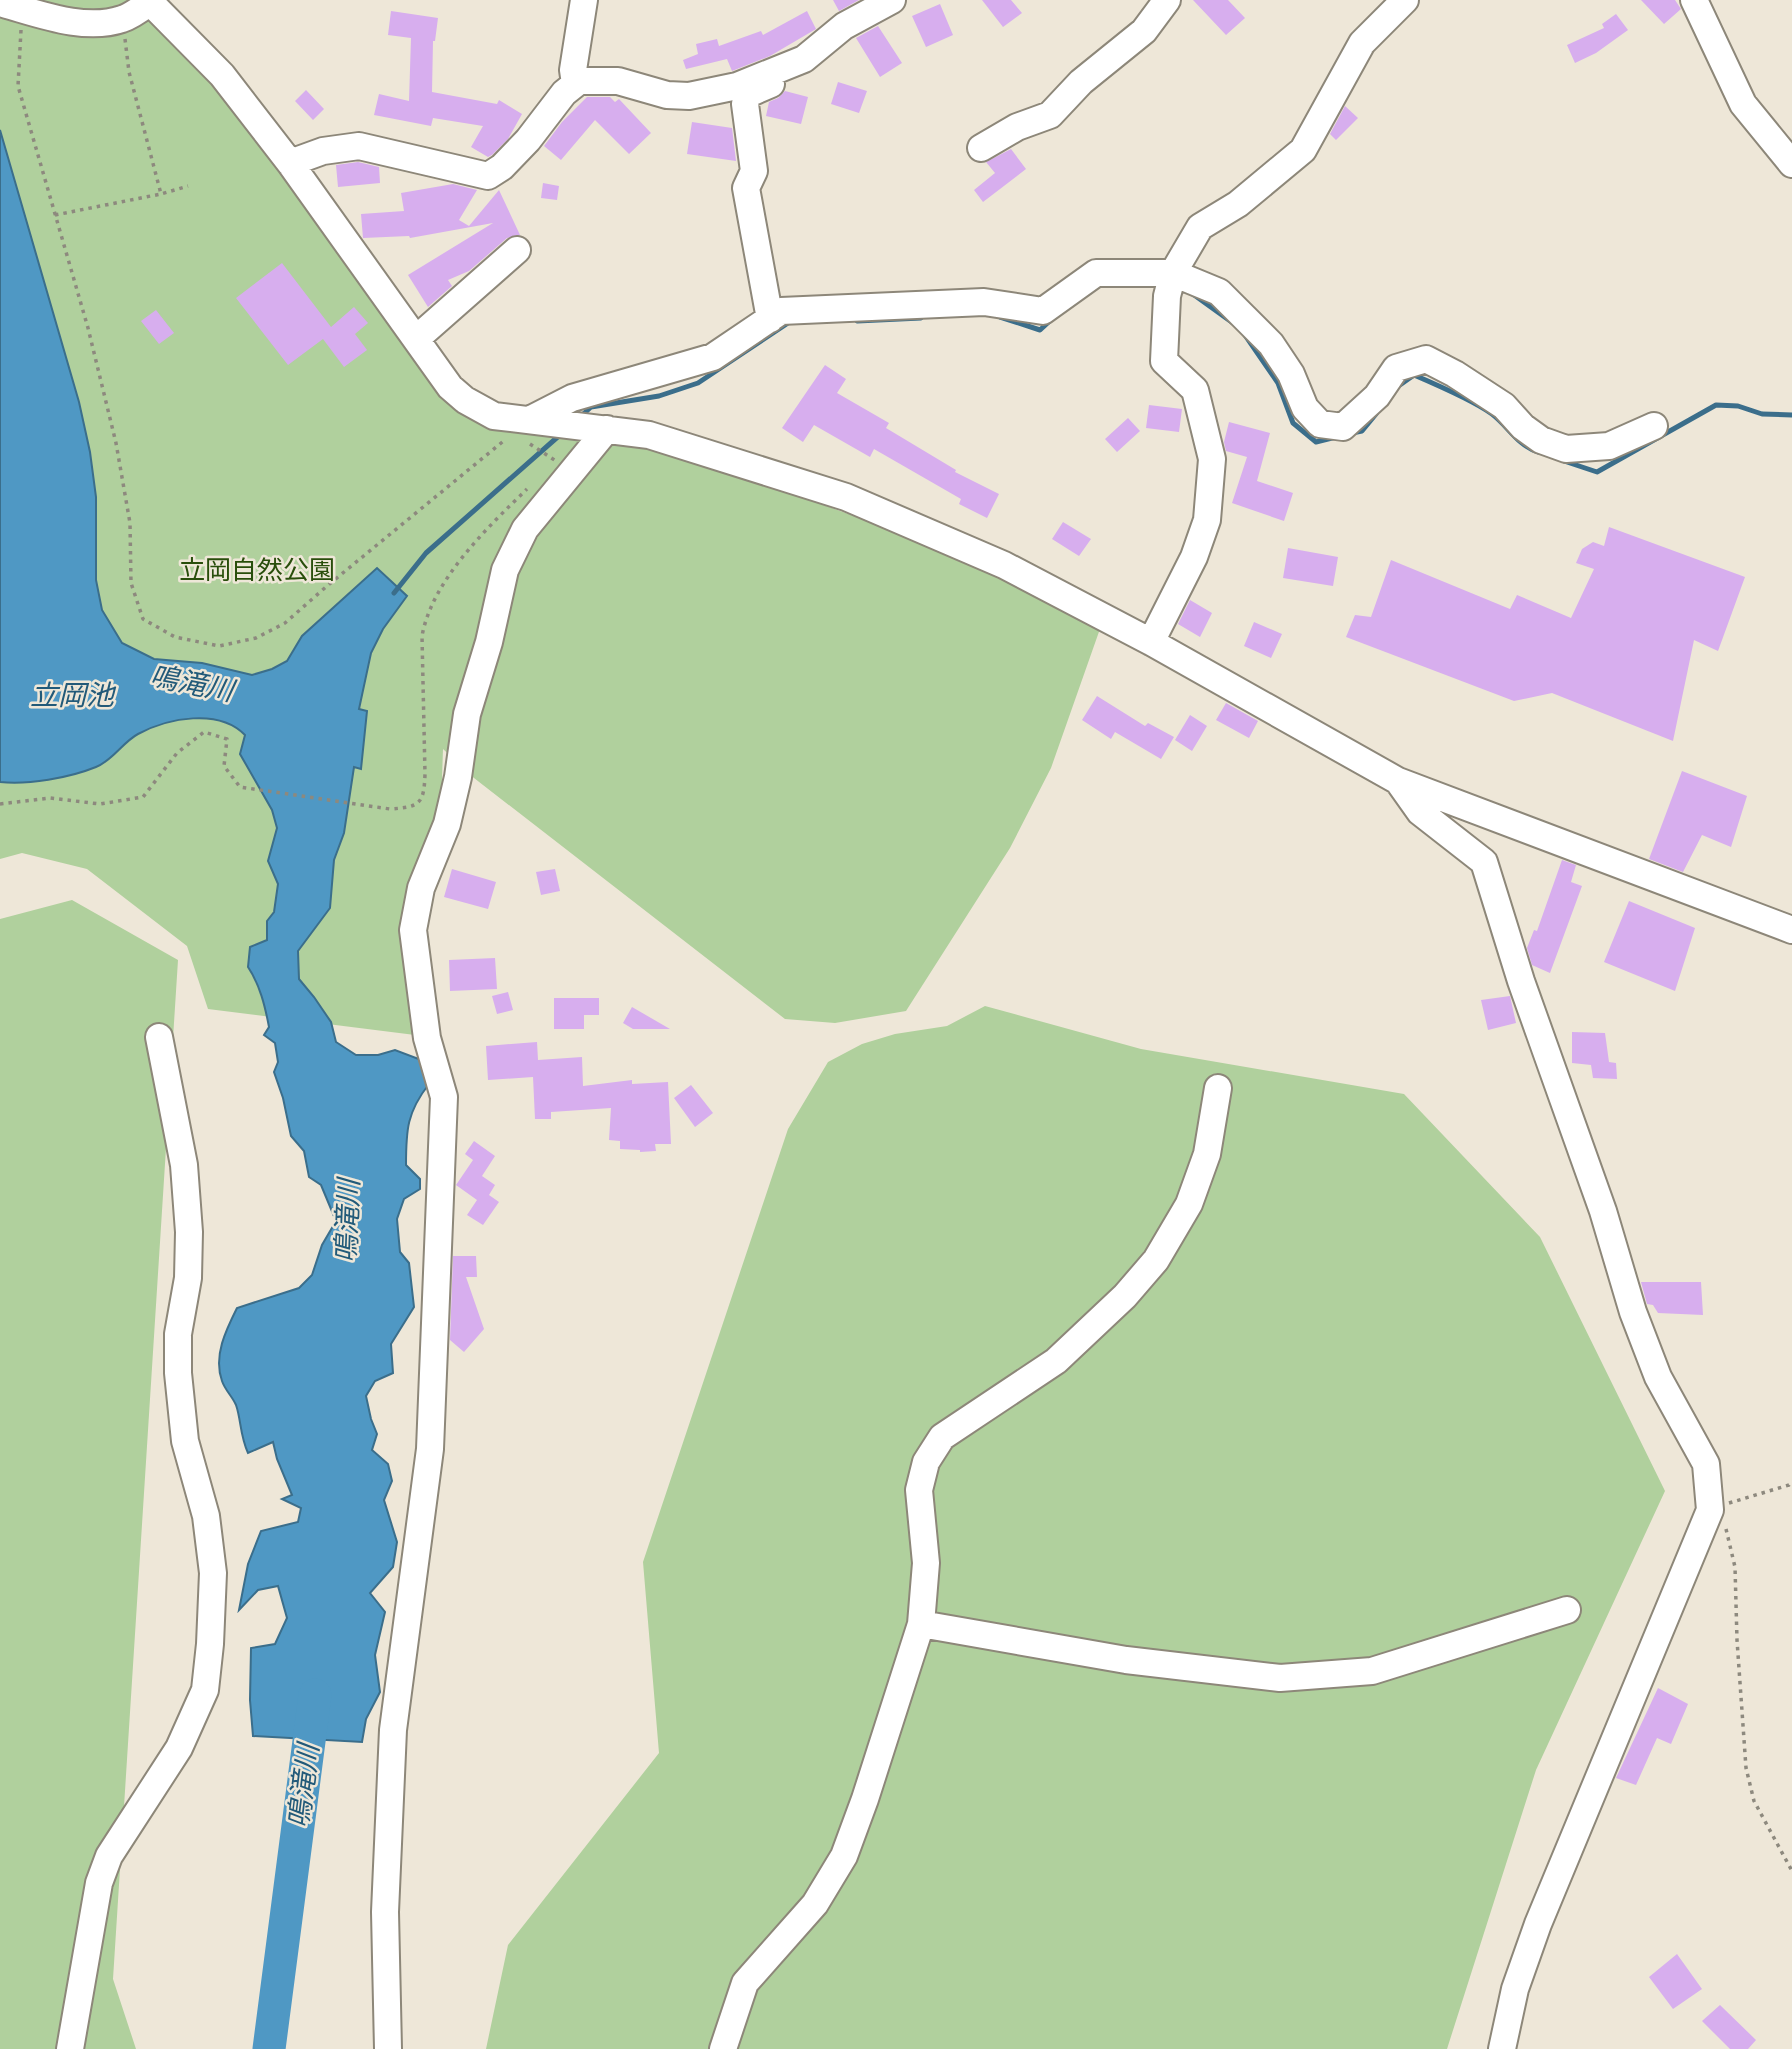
<svg xmlns="http://www.w3.org/2000/svg" width="1792" height="2049" viewBox="0 0 1792 2049" font-family="Commissioner,'Noto Sans JP',sans-serif">
<style>
.green{fill:#b0d09d}
.water{fill:#4f98c4;stroke:#3b6e8b;stroke-width:2}
.lines{fill:none;stroke-linecap:round;stroke-linejoin:round}
.stream{stroke:#3b6e8b;stroke-width:5}
.river{stroke:#4f98c4;stroke-width:33}
.building{fill:#d7aeee}
.minor-casing{stroke:#8d8779;stroke-width:30}
.path{stroke:#8d897e;stroke-width:3.5;stroke-dasharray:3.5 5;stroke-linecap:butt}
.minor{stroke:#fff;stroke-width:26}
.labels{text-anchor:middle;stroke-width:5;stroke-linejoin:round;paint-order:stroke}
.park-label{font-size:26px;fill:#294e0b;stroke:#eee7d8}
.water-label{font-size:28px;font-style:italic;fill:#225a79;stroke:#eee7d8}
</style>
<rect width="100%" height="100%" fill="#eee7d8"/>
<path class="green" d="M0 0H130L215 80 448 399 619 440 736 473 906 535 1101 626 1051 768 1010 848 906 1011 835 1023 785 1019 474 778 443 749 441 808 429 848 415 1035 208 1009 187 946 87 869 22 853 0 859Z
M72 900 178 960 113 1979 136 2049H0V919Z
M985 1006 1141 1049 1404 1094 1540 1237 1665 1491 1536 1770 1447 2049H486L508 1945 659 1753 643 1562 788 1129 828 1062 862 1044 895 1034 947 1026Z"/>
<path class="water" d="M0 130 79 402 90 452 96 497V580L102 610 122 643 154 659 202 663 252 675 272 669 287 661 302 636 377 568 407 596 383 629 371 653 359 709 367 711 361 769 354 767 344 833 334 860 330 908 298 951 299 979 314 997 331 1022 336 1042 356 1055H378L395 1050 424 1061 429 1084C407 1112 406 1130 406 1165L420 1179V1189L404 1199 397 1219 400 1252 409 1263 414 1307 391 1344 393 1373 375 1381 366 1396 371 1419 377 1434 372 1450 388 1464 392 1481 384 1500 397 1542 393 1567 370 1593 385 1612 375 1655 380 1692 366 1719 362 1742 253 1736 250 1700 251 1648 275 1644 287 1618 278 1586 258 1590 239 1610 248 1564 261 1531 298 1522 301 1508 282 1499 292 1495 277 1459 273 1442 248 1453C240 1436 241 1419 236 1405 232 1396 225 1390 222 1381 213 1356 226 1330 237 1308L299 1288 312 1275 322 1245 336 1221 321 1185 309 1177 304 1151 291 1136 283 1098 274 1072 278 1062 275 1043 264 1035 269 1027C265 1006 260 985 248 967L250 947 267 940V921L274 912 278 884 268 861 277 828 272 810 240 754 245 735C219 708 168 718 138 734 123 742 112 761 96 767 69 778 28 785 0 782Z"/>
<g class="lines">
<path class="stream" d="M1190 292 1233 323
M1000 317 1040 330 1053 318
M857 321 921 318
M1245 335 1278 383 1293 423 1316 442 1336 437
M1397 387 1414 375C1435 384 1474 401 1492 414 1509 427 1517 445 1538 452
M579 418 591 407 659 396 698 383 791 321
M1352 433 1362 431 1376 414
M1564 461 1597 472 1716 405 1738 406 1762 414 1792 415
M394 593 426 553 561 434"/>
<path class="river" d="M269 2049 315 1695"/>
</g>
<path class="building" d="M833 0H859L839 11Z
M982 0H1011L1022 13 1003 27Z
M1193 0H1228L1245 18 1226 35Z
M1641 0H1675L1681 9 1664 24Z
M940 4 953 35 926 47 912 16Z
M391 11 438 18 435 41H433L432 92 497 104 499 100 522 114 508 139 492 155 488 157 471 147 483 126 433 118 431 126 374 115 379 94 409 101 411 38 388 35Z
M807 11 816 29 770 56 732 71 727 59 686 69 683 60 698 54 696 44 717 39 719 46 761 31 763 35Z
M1616 14 1628 30 1596 53 1575 63 1567 45 1604 28 1602 24Z
M878 26 902 63 880 77 856 38Z
M838 82 867 91 859 113 831 104Z
M306 90 324 109 313 120 295 101Z
M785 91 808 97 801 124 766 116 769 102 778 98Z
M587 97H610L615 102 619 99 651 133 629 154 595 120 561 160 544 146 562 122Z
M1345 106 1358 118 1336 140 1330 134Z
M692 122 732 128 736 161 687 154Z
M1011 149 1026 169 983 202 974 190 995 173 986 162Z
M358 162 379 167 380 183 338 187 336 165Z
M543 183 559 186 557 200 541 198Z
M453 184 477 190 459 220 469 226 499 190 520 235 507 238 469 271 448 280 452 286 428 307 408 275 493 223 410 238 409 236 363 238 361 214 404 211 401 193Z
M282 263 331 327 354 307 368 323 355 334 367 350 344 367 323 339 288 365 236 298Z
M156 310 174 333 159 344 141 321Z
M825 365 846 379 837 393 889 423 886 428 956 470 955 472 999 494 987 518 959 504 961 499 874 449 870 457 814 425 803 442 782 428Z
M1149 405 1182 409 1179 432 1146 428Z
M1128 418 1140 431 1117 452 1105 439Z
M1229 422 1270 433 1257 481 1293 493 1284 521 1232 503 1247 457 1226 451 1224 442Z
M1063 522 1091 539 1079 556 1052 539Z
M1609 527 1745 577 1718 651 1694 640 1673 741 1552 693 1514 701 1346 637 1355 615 1371 617 1391 560 1510 609 1517 595 1571 618 1594 569 1576 563 1582 549 1593 542 1604 546Z
M1288 548 1338 557 1333 586 1283 578Z
M1190 600 1212 613 1200 637 1178 624Z
M1254 622 1282 634 1271 658 1244 646Z
M1097 696 1145 726 1148 723 1174 737 1161 759 1115 732 1111 739 1082 720Z
M1226 703 1258 721 1249 738 1216 720Z
M1190 715 1207 726 1192 751 1175 740Z
M1682 771 1747 796 1731 847 1702 835 1683 872 1649 859Z
M1562 860 1576 865 1571 882 1582 886 1550 973 1532 965 1527 948 1534 930 1537 931Z
M452 869 496 882 488 909 444 897Z
M555 869 560 891 541 895 536 872Z
M1629 901 1695 928 1675 991 1604 962Z
M495 958 497 989 450 991 449 960Z
M508 992 513 1010 497 1014 492 996Z
M1510 996 1516 1023 1488 1030 1481 1000Z
M554 998H599V1015H584V1029H554Z
M632 1007 670 1029H633L623 1023Z
M1572 1032 1605 1033 1609 1062 1616 1063 1617 1079 1593 1078 1591 1065 1572 1063Z
M537 1042 538 1060 582 1057 583 1086 632 1080V1084L668 1082 671 1144H655L656 1151 640 1152V1150L620 1149V1141L609 1140 611 1108 551 1112V1119H535L533 1077 488 1080 486 1046Z
M691 1085 713 1113 695 1127 674 1098Z
M474 1141 495 1156 482 1176 495 1185 489 1195 499 1202 483 1225 467 1215 477 1200 456 1185 473 1160 465 1154Z
M453 1256H476L477 1277H466L484 1329 464 1352 450 1340Z
M1641 1282H1701L1703 1315 1658 1313 1653 1305 1647 1304Z
M1658 1688 1688 1704 1671 1744 1657 1738 1636 1785 1616 1778Z
M1677 1954 1702 1989 1673 2009 1649 1977Z
M1720 2005 1756 2040 1748 2049H1730L1702 2021Z"/>
<g class="lines">
<defs>
<path id="minor" d="M148 0 222 75 290 163 450 387 465 400 494 416 649 435 846 497 1004 565 1151 642 1398 781 1792 930
M1405 0 1362 43 1303 150 1238 204 1200 227 1173 273 1219 292 1271 344 1291 374 1305 408 1320 424 1343 427 1377 396 1396 368 1426 359 1455 374 1504 406 1523 427 1541 440 1566 449 1609 446 1654 426
M1694 0 1743 104 1792 164
M0 3C37 13 84 32 122 19 132 16 142 8 150 2
M575 84 573 70 584 0
M981 148 1017 127 1050 115 1081 82 1144 31 1167 0
M290 163 323 151 359 146 488 176 502 167 528 140 564 93 579 81H618L667 95 689 96 737 86 804 59 844 26 892 0
M770 319 746 188 754 171 745 104 748 94 771 84
M416 339 517 250
M531 419 572 398 713 357 781 311 984 302 1043 311 1096 273H1173L1167 296 1164 361 1195 390 1212 459 1207 520 1194 557 1151 642
M1398 781 1420 812 1484 862 1521 981 1603 1211 1633 1312 1658 1377 1706 1464 1710 1510 1538 1924 1515 1989 1502 2049
M921 1624 1126 1660 1280 1678 1372 1671 1567 1610
M70 2049 99 1883 109 1856 179 1748 205 1690 210 1644 213 1573 206 1516 185 1441 178 1373V1334L188 1278 189 1232 184 1165 159 1037
M388 2049 385 1912 393 1730 430 1449 444 1097 427 1038 413 930 421 888 447 824 458 777 467 714 489 642 505 570 525 529 607 429
M723 2049 745 1983 815 1904 844 1856 865 1799 921 1624 926 1563 919 1490 926 1462 942 1437 1056 1361 1125 1296 1156 1260 1189 1204 1207 1154 1218 1088"/>
</defs>
<use href="#minor" class="minor-casing"/>
<path class="path" d="M21 30 18 86 88 328 116 443 130 523 131 583 143 619 175 637 219 646 256 638 285 623 327 586 506 439
M125 39 129 72 161 194 188 186
M55 215 161 194
M530 444 556 461
M0 804 50 798 100 804 143 797 177 753 204 732 227 739 224 766 240 787 390 809C420 807 424 804 425 774L422 636C432 580 488 527 527 489
M1729 1503 1789 1485 1792 1481
M1726 1529 1735 1567 1737 1640 1746 1768 1754 1801 1792 1871"/>
<use href="#minor" class="minor"/>
</g>
<g class="labels">
<g class="park-label">
<text x="257" y="579">立岡自然公園</text>
</g>
<g class="water-label">
<text transform="translate(192 683) rotate(11)" y="10">鳴滝川</text>
<text x="72" y="705">立岡池</text>
<text transform="translate(347 1221) rotate(-88)" y="10">鳴滝川</text>
<text transform="translate(303 1786) rotate(-83)" y="10">鳴滝川</text>
</g>
</g>
</svg>
